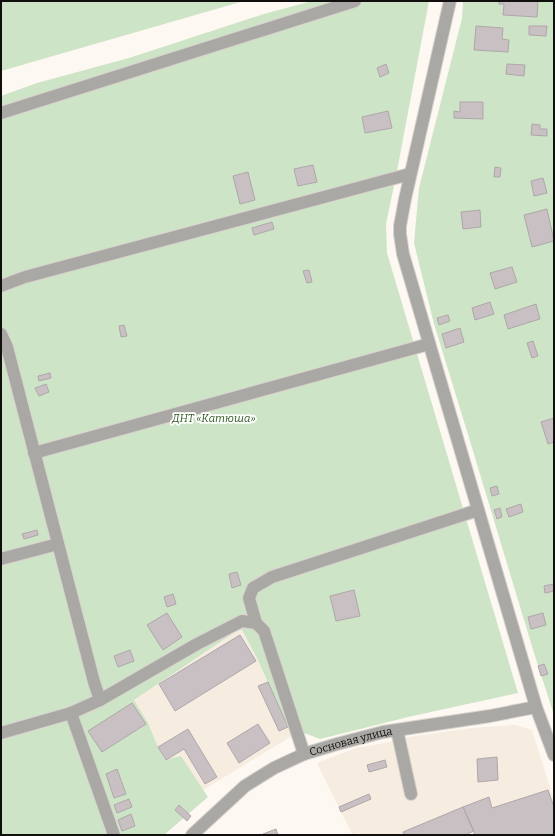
<svg xmlns="http://www.w3.org/2000/svg" width="555" height="836" viewBox="0 0 555 836" font-family="Bitter,serif">
<style>
.built{fill:#f6ece0}
.green{fill:#cde4c6}
.building{fill:#c8c0c3;stroke:#afa7aa}
.lines{fill:none;stroke-linecap:round;stroke-linejoin:round}
.minor-casing{stroke:#d8d3cd;stroke-width:14}
.minor{stroke:#aaa8a5;stroke-width:12}
.labels{text-anchor:middle;stroke-width:3.5;stroke-linejoin:round;paint-order:stroke}
.park-label{font-size:11px;font-style:italic;fill:#305921;stroke:#fff}
.street-label{font-size:11px;fill:#110f0d;stroke:#fff}
</style>
<rect width="100%" height="100%" fill="#fef8f2"/>
<path class="built" d="M241 628 257 658 292 736 203 790 181 756 166 760 158 747 148 723 134 700Z
M515 725 532 730 554 800V835H362L361 833 352 834 317 763 356 748 380 744 409 737 472 728Z"/>
<path class="green" d="M1 1H244L1 71Z
M312 1H429L397 171 386 224 387 253 518 693 408 717 320 739 288 727 257 658 241 628 134 700 148 723 158 747 165 760 181 756 208 797 164 835H1V96L37 83 129 58 264 14Z
M463 1H554V715L534 653 470 441 434 324 414 243 419 188 462 18Z"/>
<path class="building" d="M499 1H538L537 17 503 15 504 4H499Z
M476 26 503 28 502 39 509 40 508 52 474 50Z
M529 26H547L546 36 529 35Z
M386 64 389 73 380 77 377 68Z
M507 64 525 65 524 76 506 74Z
M460 102H483V119L454 118V111L460 112Z
M388 111 392 128 365 133 362 117Z
M532 124 540 125V129H547V136L531 135Z
M313 165 317 182 298 186 294 169Z
M495 167 501 168 500 177H494Z
M248 172 255 200 240 204 233 176Z
M543 178 547 193 534 196 531 181Z
M547 209 554 241 532 247 524 215Z
M480 210 481 227 463 229 461 212Z
M272 222 274 229 254 235 252 228Z
M512 267 517 282 495 289 490 273Z
M309 270 312 282 307 283 303 271Z
M490 302 494 314 475 320 472 308Z
M536 304 540 319 508 329 504 315Z
M448 315 450 321 439 325 437 318Z
M124 325 127 336 121 337 119 326Z
M460 328 464 342 446 348 442 334Z
M533 341 538 356 532 358 527 343Z
M50 373 51 378 39 381 38 376Z
M46 384 49 392 39 396 35 388Z
M554 418V442L548 444 541 422Z
M497 486 499 494 492 496 490 488Z
M521 504 523 512 509 517 506 509Z
M500 508 502 517 497 519 494 510Z
M37 530 38 535 24 539 22 534Z
M237 572 241 585 232 588 229 574Z
M554 584V591L545 593 544 586Z
M354 590 360 616 336 621 330 596Z
M173 594 176 604 167 607 164 597Z
M167 613 182 637 163 650 147 625Z
M543 613 546 625 531 629 528 617Z
M240 635 256 661 175 711 159 684Z
M130 650 134 661 118 667 114 656Z
M544 664 548 674 541 676 538 666Z
M268 682 288 727 279 731 258 686Z
M132 703 146 724 102 752 88 731Z
M258 724 270 743 239 763 227 743Z
M188 729 217 777 205 784 184 749 166 760 158 747Z
M497 757 498 780 478 782 477 759Z
M385 760 387 767 369 772 367 765Z
M117 769 126 794 114 798 106 774Z
M548 790 554 807V835H475L463 807 489 797 492 808Z
M369 794 371 799 341 812 339 807Z
M129 799 132 807 117 813 114 805Z
M179 805 191 816 187 821 175 810Z
M463 807 474 831 467 834 468 835H404L403 832Z
M131 814 135 826 122 831 118 820Z
M276 829 278 835H264L263 834Z"/>
<g class="lines">
<defs>
<g id="minor">
<path d="M450 1 405 199 400 226V234L403 254 536 707 554 755"/>
<path d="M1 113 355 1"/>
<path d="M1 286 25 277 410 174"/>
<path d="M1 334 7 347 94 682 100 700 71 713 114 835"/>
<path d="M34 453 429 344"/>
<path d="M1 559 58 544"/>
<path d="M256 623 249 598 253 588 272 577 478 510"/>
<path d="M100 700 197 644 242 621 256 623 264 631 304 754"/>
<path d="M397 730 411 794"/>
<path d="M1 733 71 713"/>
<path id="s1" d="M192 835 245 786 274 768 304 754 337 744 383 732 490 716 536 707"/>
</g>
</defs>
<use href="#minor" class="minor-casing"/>
<use href="#minor" class="minor"/>
</g>
<g class="labels">
<g class="park-label">
<text x="214" y="422">ДНТ «Катюша»</text>
</g>
<g class="street-label">
<text dy="4" stroke="none"><textPath href="#s1" startOffset="188">Сосновая улица</textPath></text>
</g>
</g>
<rect width="555" height="836" fill="none" stroke="#110f0d" stroke-width="4"/>
</svg>
